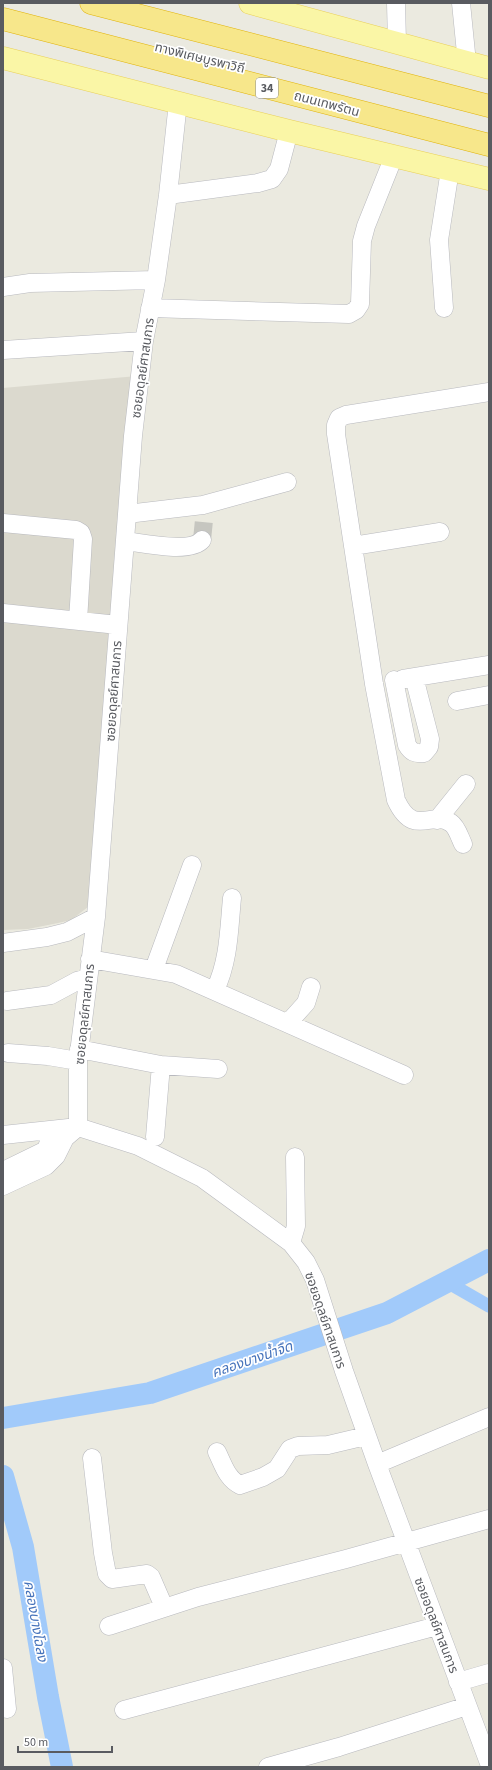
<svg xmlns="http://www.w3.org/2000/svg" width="492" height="1770" viewBox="0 0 492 1770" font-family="'Source Sans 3','Noto Sans Thai',sans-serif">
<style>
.education{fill:#dbd9ce}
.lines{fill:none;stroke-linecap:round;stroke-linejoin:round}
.canal{stroke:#a1cafa;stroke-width:13}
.river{stroke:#a1cafa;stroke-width:22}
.minor-tunnel{stroke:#c6c6c0;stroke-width:18;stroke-dasharray:18 9;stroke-linecap:butt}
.minor-casing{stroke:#b8b9be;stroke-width:19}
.major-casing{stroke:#e9d05b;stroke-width:23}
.highway-casing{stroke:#e0b30b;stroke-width:23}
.minor{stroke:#fff;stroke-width:18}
.major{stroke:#faf6a6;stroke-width:22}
.highway{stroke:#f7e78b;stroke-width:22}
.labels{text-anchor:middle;stroke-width:3.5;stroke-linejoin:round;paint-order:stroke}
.shield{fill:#fff;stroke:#8b8c90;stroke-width:1}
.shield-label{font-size:12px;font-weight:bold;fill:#595b60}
.street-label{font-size:13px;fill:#595b60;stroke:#fff}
.water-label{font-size:14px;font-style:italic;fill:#4673bb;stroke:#fff}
</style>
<rect width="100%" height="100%" fill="#ebeae0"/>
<path class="education" d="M137 376 88 907 71 920 58 923 28 929 3 930V388Z"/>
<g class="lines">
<path class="canal" d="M447 1282 489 1306"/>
<path class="river" d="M3 1418 150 1393 387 1313 489 1260
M3 1476 23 1547 48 1697 62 1767"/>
<path class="minor-tunnel" d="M202 540 204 520"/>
<defs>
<path id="minor" d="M396 3 397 43
M461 3 467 63
M178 102 168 195 156 280 144 341 133 436 96 917 78 1061V1127L138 1146 202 1178 291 1243 306 1262 315 1280 344 1371 377 1464 489 1763
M168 195 258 183 272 179 279 169 289 131
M3 287 30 283 156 280
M150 308 349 314 356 310 360 304 362 241 366 226 394 156
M444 308 439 240 450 170
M3 350 144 341
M127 514 203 505 287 482
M3 523 76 530 81 533 83 539 78 621
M125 541C142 543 190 554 202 540
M353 546 440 532
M3 613 118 625
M403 679 489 665
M394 680 407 745C411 752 415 754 424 753L429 747 430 739 414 677
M457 701 489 695
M437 820 466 784
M463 844C460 838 457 827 451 823 432 809 414 839 396 800L374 684 336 434V425L339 418 346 415 489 392
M3 943 47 937 67 932 96 917
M90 959 176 974 404 1075
M154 969 192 865
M215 990C229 961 229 929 232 898
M7 1001 51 995 77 981 88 978
M288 1023 306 1003 311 987
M79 1049 161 1065 218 1069
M8 1053 48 1056 78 1061
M3 1135 78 1127
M155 1137 161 1065
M3 1171 46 1150 50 1139
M3 1186 46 1166 56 1156 65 1138 78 1127
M291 1243 296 1226 295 1157
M217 1452C223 1464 227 1479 240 1485L263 1477 277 1469 290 1449 298 1446 328 1445 366 1436
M92 1458 103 1553 107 1574 112 1579 147 1574 151 1577 164 1607
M377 1464 489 1417
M109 1626 198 1597 346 1559 489 1519
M3 1668 7 1709
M458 1682 489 1673
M124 1710 437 1626
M268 1767 339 1747 467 1706"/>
<path id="major" d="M250 3 489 68
M3 58 289 131 489 179"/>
<path id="highway" d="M91 3 489 106
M3 19 489 145"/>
</defs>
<use href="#minor" class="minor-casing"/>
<use href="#major" class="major-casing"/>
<use href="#highway" class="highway-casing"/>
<use href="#minor" class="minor"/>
<use href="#major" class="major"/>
<use href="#highway" class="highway"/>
</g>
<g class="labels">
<rect class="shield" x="256" y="78" width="22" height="20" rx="3"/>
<g class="shield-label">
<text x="267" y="92">34</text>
</g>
<g class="street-label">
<text transform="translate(200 57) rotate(14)" y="5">ทางพิเศษบูรพาวิถี</text>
<text transform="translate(327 103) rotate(15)" y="5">ถนนเทพรัตน</text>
<text transform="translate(142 368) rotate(-82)" y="5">ซอยอดุลย์ศาสนการ</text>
<text transform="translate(113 691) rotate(-86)" y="5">ซอยอดุลย์ศาสนการ</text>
<text transform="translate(84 1014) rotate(-84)" y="5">ซอยอดุลย์ศาสนการ</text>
<text transform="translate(326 1320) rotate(71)" y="5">ซอยอดุลย์ศาสนการ</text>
<text transform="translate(437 1625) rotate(69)" y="5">ซอยอดุลย์ศาสนการ</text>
</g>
<g class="water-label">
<text transform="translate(252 1359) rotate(-19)" y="5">คลองบางน้ำจืด</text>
<text transform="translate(36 1621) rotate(80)" y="5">คลองบางโฉลง</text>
</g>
</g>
<rect width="492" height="1770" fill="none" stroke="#595b60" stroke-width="8"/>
<path d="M18 1746v6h94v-6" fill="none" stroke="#595b60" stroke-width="2"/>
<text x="24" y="1746" font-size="12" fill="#595b60" stroke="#ffffff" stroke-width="3" paint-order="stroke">50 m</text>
</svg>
